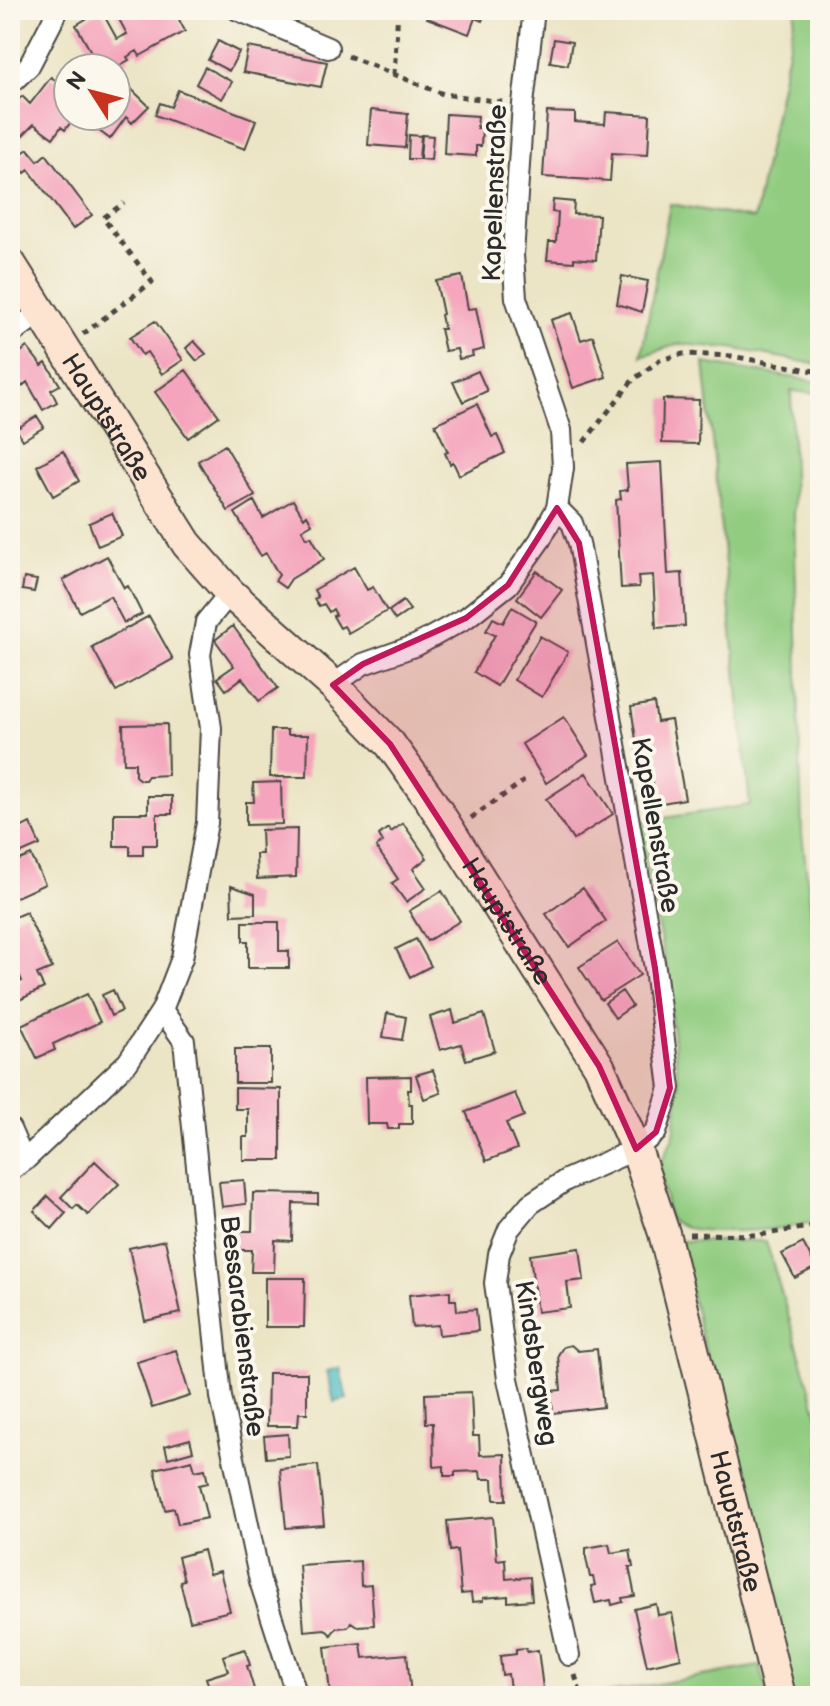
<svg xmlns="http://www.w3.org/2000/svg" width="830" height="1706" viewBox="0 0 830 1706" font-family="'Balsamiq Sans',sans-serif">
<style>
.green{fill:#91cc80;stroke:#5e7c56;stroke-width:2}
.water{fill:#4cbbc1;stroke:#3c7376;stroke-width:2}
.building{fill:#f4a4bc}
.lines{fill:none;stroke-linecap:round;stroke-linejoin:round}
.minor-casing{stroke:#484742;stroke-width:24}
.secondary-casing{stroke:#484742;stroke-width:34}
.path{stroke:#484742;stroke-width:5;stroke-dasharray:6 6;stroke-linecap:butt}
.minor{stroke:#fff;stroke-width:20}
.secondary{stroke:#fde4d1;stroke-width:30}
.marked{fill:#c2185b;fill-opacity:0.2;stroke:#c2185b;stroke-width:6;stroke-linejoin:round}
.labels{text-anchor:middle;stroke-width:8;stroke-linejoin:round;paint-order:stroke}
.street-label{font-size:26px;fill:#2b2b2b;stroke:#fbf7ec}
</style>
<rect width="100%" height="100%" fill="#fbf7ec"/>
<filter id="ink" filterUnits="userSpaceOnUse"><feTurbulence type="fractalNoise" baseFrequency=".0125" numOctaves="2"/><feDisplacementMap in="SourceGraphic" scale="16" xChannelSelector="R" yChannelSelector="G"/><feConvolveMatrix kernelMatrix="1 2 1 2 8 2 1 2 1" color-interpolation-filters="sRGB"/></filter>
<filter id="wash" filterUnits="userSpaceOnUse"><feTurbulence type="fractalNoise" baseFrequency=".006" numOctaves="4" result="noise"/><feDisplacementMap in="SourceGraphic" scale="32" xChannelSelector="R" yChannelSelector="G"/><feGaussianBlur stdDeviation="1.8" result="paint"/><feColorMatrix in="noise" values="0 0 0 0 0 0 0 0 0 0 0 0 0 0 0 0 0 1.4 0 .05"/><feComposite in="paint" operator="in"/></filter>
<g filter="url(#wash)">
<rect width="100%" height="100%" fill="#ebe4c5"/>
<path class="green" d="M796 10H820V365L731 348 679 344 641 356 670 204 754 219Z
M704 363 820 382V394L791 391 802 834 820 988V1219C791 1231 718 1234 686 1228 680 1226 674 1222 669 1219L659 1166 674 1135 679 1086 665 962 637 822 750 805Z
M678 1241H766L820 1422V1696H791Z
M760 1666 768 1696 594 1695Z"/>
<path class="water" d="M340 1368 347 1399 334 1402 327 1371Z"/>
<g id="blocks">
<path class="building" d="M101 10 117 39 127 34 114 10H174L185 31 140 56 137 51 127 57 129 60 115 68H100L76 25Z
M431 10H486L482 21 475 18 469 34 427 18Z
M576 10H616L614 18Z
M554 39 572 42 568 65 550 62Z
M218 41 239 52 229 71 208 60Z
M248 47 327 62 321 87 243 72Z
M205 67 232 82 222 99 196 84Z
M51 77 68 90V116H75L65 130 61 127 53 138 34 124 18 140 10 131V108L22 96 30 104Z
M122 80 149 106 132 123 126 117 110 139 79 116H116V86Z
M178 90 256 120 245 149 155 115 160 103 171 107Z
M371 110 408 114 405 148 368 145Z
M547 112 575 113V122L605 124 606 112 650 115 648 155 612 153 610 181 543 177Z
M446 114 478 116 477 128H482L481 146H476V156L444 154Z
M409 135 421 136 419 159H408Z
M422 135 433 136 431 160 420 159Z
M28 149 38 161 46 154 92 215 73 229 29 170 25 173 14 159Z
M553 200 574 202 573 214 599 215 596 260 574 258V262L547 260 549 242H556L558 213 552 212Z
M462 276 468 309 476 308 484 349 472 352 473 356 459 359 457 349 445 351 440 329H444L441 315 443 314 436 281Z
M622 276 648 281 642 312 617 304Z
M572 313 581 340 593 336 606 377 573 388 551 320Z
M155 321 183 360 162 374 147 352 142 355 130 337Z
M194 341 206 354 197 361 186 348Z
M27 347 42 366 46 363 60 385 51 390 57 402 43 410 27 382 10 397V361Z
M186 370 219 416 188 438 155 392Z
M478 371 487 391 463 402 453 382Z
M663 399 699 400 698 444 662 443Z
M477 404 492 437 497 435 505 453 459 475 453 462 450 464 445 453 448 452 435 424Z
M37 416 44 427 23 440 16 429Z
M225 445 255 496 228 511 198 461Z
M63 451 79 481 53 496 37 466Z
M662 462 668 574 682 573 685 626 656 628 653 575 638 576 639 587 621 588 616 500 621 499 620 491 628 490 626 464Z
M293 500 304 518 307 515 312 524 302 530 307 538 311 536 324 559 291 579 285 588 275 581 279 575 266 553 261 556 235 513 254 501 263 518Z
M112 513 122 536 98 546 89 523Z
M107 556 124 588 128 586 142 614 124 623 110 596 80 612 63 580Z
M354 567 367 590 373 587 387 611 348 633 344 626 340 628 333 616 336 615 333 609 329 612 324 604 319 606 314 599 318 597 314 590Z
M537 571 562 590 541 617 517 598Z
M24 578 37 580 34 592 22 590Z
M403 601 410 610 395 620 389 611Z
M512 607 536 621 497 686 474 672 495 635 486 631 493 618 503 623Z
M149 616 173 659 116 691 92 647Z
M233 626 278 688 259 701 242 678 226 690 217 678 234 666 215 640Z
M540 636 568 652 542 697 514 680Z
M654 703 657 722 671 720 685 799 656 804 646 744 637 746 631 707Z
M564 717 588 755 546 783 522 744Z
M167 724 168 775 148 776 145 780H140L135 776V763H124L123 725Z
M271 730H287V735H308L307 777H270Z
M586 773 613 814 573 840 546 799Z
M281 782 282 824 246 825V802H254L253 783Z
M148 796H172V814H157V845H143V855H130V846H114V813H148Z
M30 823 40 845 17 855 10 840V833Z
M403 823 427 858 413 869 426 888 406 902 392 883 398 879 376 847 383 842 379 835 388 828 391 832Z
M297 829 296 877 257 879 256 854H262L261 830Z
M31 855 45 884 10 900V864Z
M231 886 255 894V914L232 915Z
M583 888 606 921 569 947 546 914Z
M442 891 460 921 427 941 409 911Z
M26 912 52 968 37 974 44 988 15 1002 10 987 22 981 10 954V919Z
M243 922H279V951H289V968H248V941H243Z
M416 939 431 966 410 977 396 949Z
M618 942 640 975 601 1000 579 967Z
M113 990 122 1011 111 1016 102 995Z
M622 991 632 1006 615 1018 605 1003Z
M87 994 100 1022 53 1044 55 1050 37 1058 21 1025Z
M452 1010 455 1023 484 1014 495 1051 466 1060 461 1044 440 1050 430 1017Z
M387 1013 406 1017 402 1040 383 1037Z
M235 1049H271V1083H235Z
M433 1070 441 1093 424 1099 416 1075Z
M411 1076V1090H408L409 1104H412V1124H399V1129H388L387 1124H367L366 1077Z
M235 1088 281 1089V1160H243V1137H248V1109H235Z
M515 1093 524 1116 506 1123 517 1149 486 1161 466 1112Z
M95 1161 119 1184 88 1215 77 1205 73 1209 61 1197Z
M244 1180 246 1204 222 1207 219 1182Z
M253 1193 318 1194V1204L293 1203 292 1241 275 1240 274 1272H251L252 1250H231L232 1231H252Z
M48 1196 66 1213 52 1229 34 1211Z
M165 1240 181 1313 145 1321 129 1248Z
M803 1243 816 1267 795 1278 782 1254Z
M580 1248 584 1280 567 1282 570 1308 537 1312 530 1255Z
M265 1278H305L304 1327H265Z
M450 1291V1300H456L457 1311 476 1309 478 1331 439 1335 438 1325 412 1327 409 1295Z
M571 1345 578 1351 597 1349 603 1407 553 1413 551 1391 561 1390 558 1355 563 1347Z
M176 1350 190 1396 152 1408 137 1362Z
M268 1373H307V1413H299L298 1426H267Z
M471 1392 473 1436H479L480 1455 505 1454 506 1500H494L493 1479H481L480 1471 455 1472V1476H444V1466L434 1467 433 1423H426L425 1394Z
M288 1434 289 1456 266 1458 264 1436Z
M190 1439 193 1451 168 1458 165 1446Z
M192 1460 195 1471 205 1469 208 1483 199 1485 207 1518 178 1524 174 1508 165 1510 155 1469Z
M318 1465 324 1525 286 1528 280 1469Z
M493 1517 497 1560 505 1559 506 1579 530 1577 532 1600 508 1602V1596L483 1598V1601L472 1602 471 1593 461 1594 457 1550 450 1551 447 1521Z
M609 1544 611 1553 630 1550 633 1567H629L635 1596 622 1598 623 1602 612 1605 611 1600 595 1603 591 1586 595 1585 593 1577H590L586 1558V1548Z
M203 1550 209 1574 220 1571 230 1611 190 1621 180 1581 184 1580 178 1557Z
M360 1561 361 1586 371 1585 374 1625 357 1626 351 1622 348 1627 336 1628 331 1635 325 1629 304 1631 299 1565Z
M656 1604 658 1615 672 1613 681 1658 647 1666 634 1609Z
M361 1643 363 1658 407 1654 411 1696H352L351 1691 330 1693 325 1647Z
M526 1648 527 1652 538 1650 544 1696H511L508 1674 502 1675 500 1656 516 1654V1649Z
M245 1649 250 1665 247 1666 256 1696 212 1695 206 1678 228 1671 223 1656Z"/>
</g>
</g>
<g filter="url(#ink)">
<use href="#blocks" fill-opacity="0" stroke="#484742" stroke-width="2"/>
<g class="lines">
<defs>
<path id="minor" d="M238 10 328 48
M10 84 29 66 58 10
M10 335 40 312
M557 508 572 523 579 543 655 968 670 1088 656 1132 636 1149 566 1180 530 1204 509 1229 499 1254 495 1283 508 1379 569 1655
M333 685 363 664 417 645 466 618 508 585 540 540 557 508 563 468 561 430 516 298 513 255 523 104 534 10
M162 1010 184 1041 221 1397 260 1581 297 1696
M10 1129 24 1161
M10 1170 24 1161 128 1062 162 1010 182 958 207 823 211 728 200 655 206 622 230 593"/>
<g id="secondary">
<path id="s1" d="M10 263 187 544 230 593 333 685 390 744 429 798 599 1066 636 1149 664 1233 780 1696"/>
</g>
</defs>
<use href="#minor" class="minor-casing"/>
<use href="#secondary" class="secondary-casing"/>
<path class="path" d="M348 56 443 94 502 102
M394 75 398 10
M83 334 152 282 103 218 124 203
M584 442 633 380 660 360 683 354 731 356 820 372
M471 818 524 781
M689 1234 760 1235 820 1225
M575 1675 581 1696"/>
<use href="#minor" class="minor"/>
<use href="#secondary" class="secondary"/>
</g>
</g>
<path class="marked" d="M557 508 579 543 655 968 670 1088 656 1132 636 1149 599 1066 390 744 333 685 363 664 466 618 508 585Z"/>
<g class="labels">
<g class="street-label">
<text transform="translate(494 193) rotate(-88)" y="9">Kapellenstraße</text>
<text dy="9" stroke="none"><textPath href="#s1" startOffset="182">Hauptstraße</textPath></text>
<text transform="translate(656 825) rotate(80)" y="9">Kapellenstraße</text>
<text dy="9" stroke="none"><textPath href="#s1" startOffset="830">Hauptstraße</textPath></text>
<text transform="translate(243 1326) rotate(83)" y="9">Bessarabienstraße</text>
<text transform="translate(537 1363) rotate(81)" y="9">Kindsbergweg</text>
<text dy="9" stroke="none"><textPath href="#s1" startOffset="1478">Hauptstraße</textPath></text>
</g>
</g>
<rect width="830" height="1706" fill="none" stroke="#fbf7ec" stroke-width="40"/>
<g transform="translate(92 92) rotate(306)"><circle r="38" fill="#fbf7ec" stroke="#a8a59f" stroke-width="2"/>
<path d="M0-6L14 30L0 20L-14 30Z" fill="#c8321e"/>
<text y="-12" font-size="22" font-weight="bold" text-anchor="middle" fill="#2b2b2b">N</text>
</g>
</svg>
